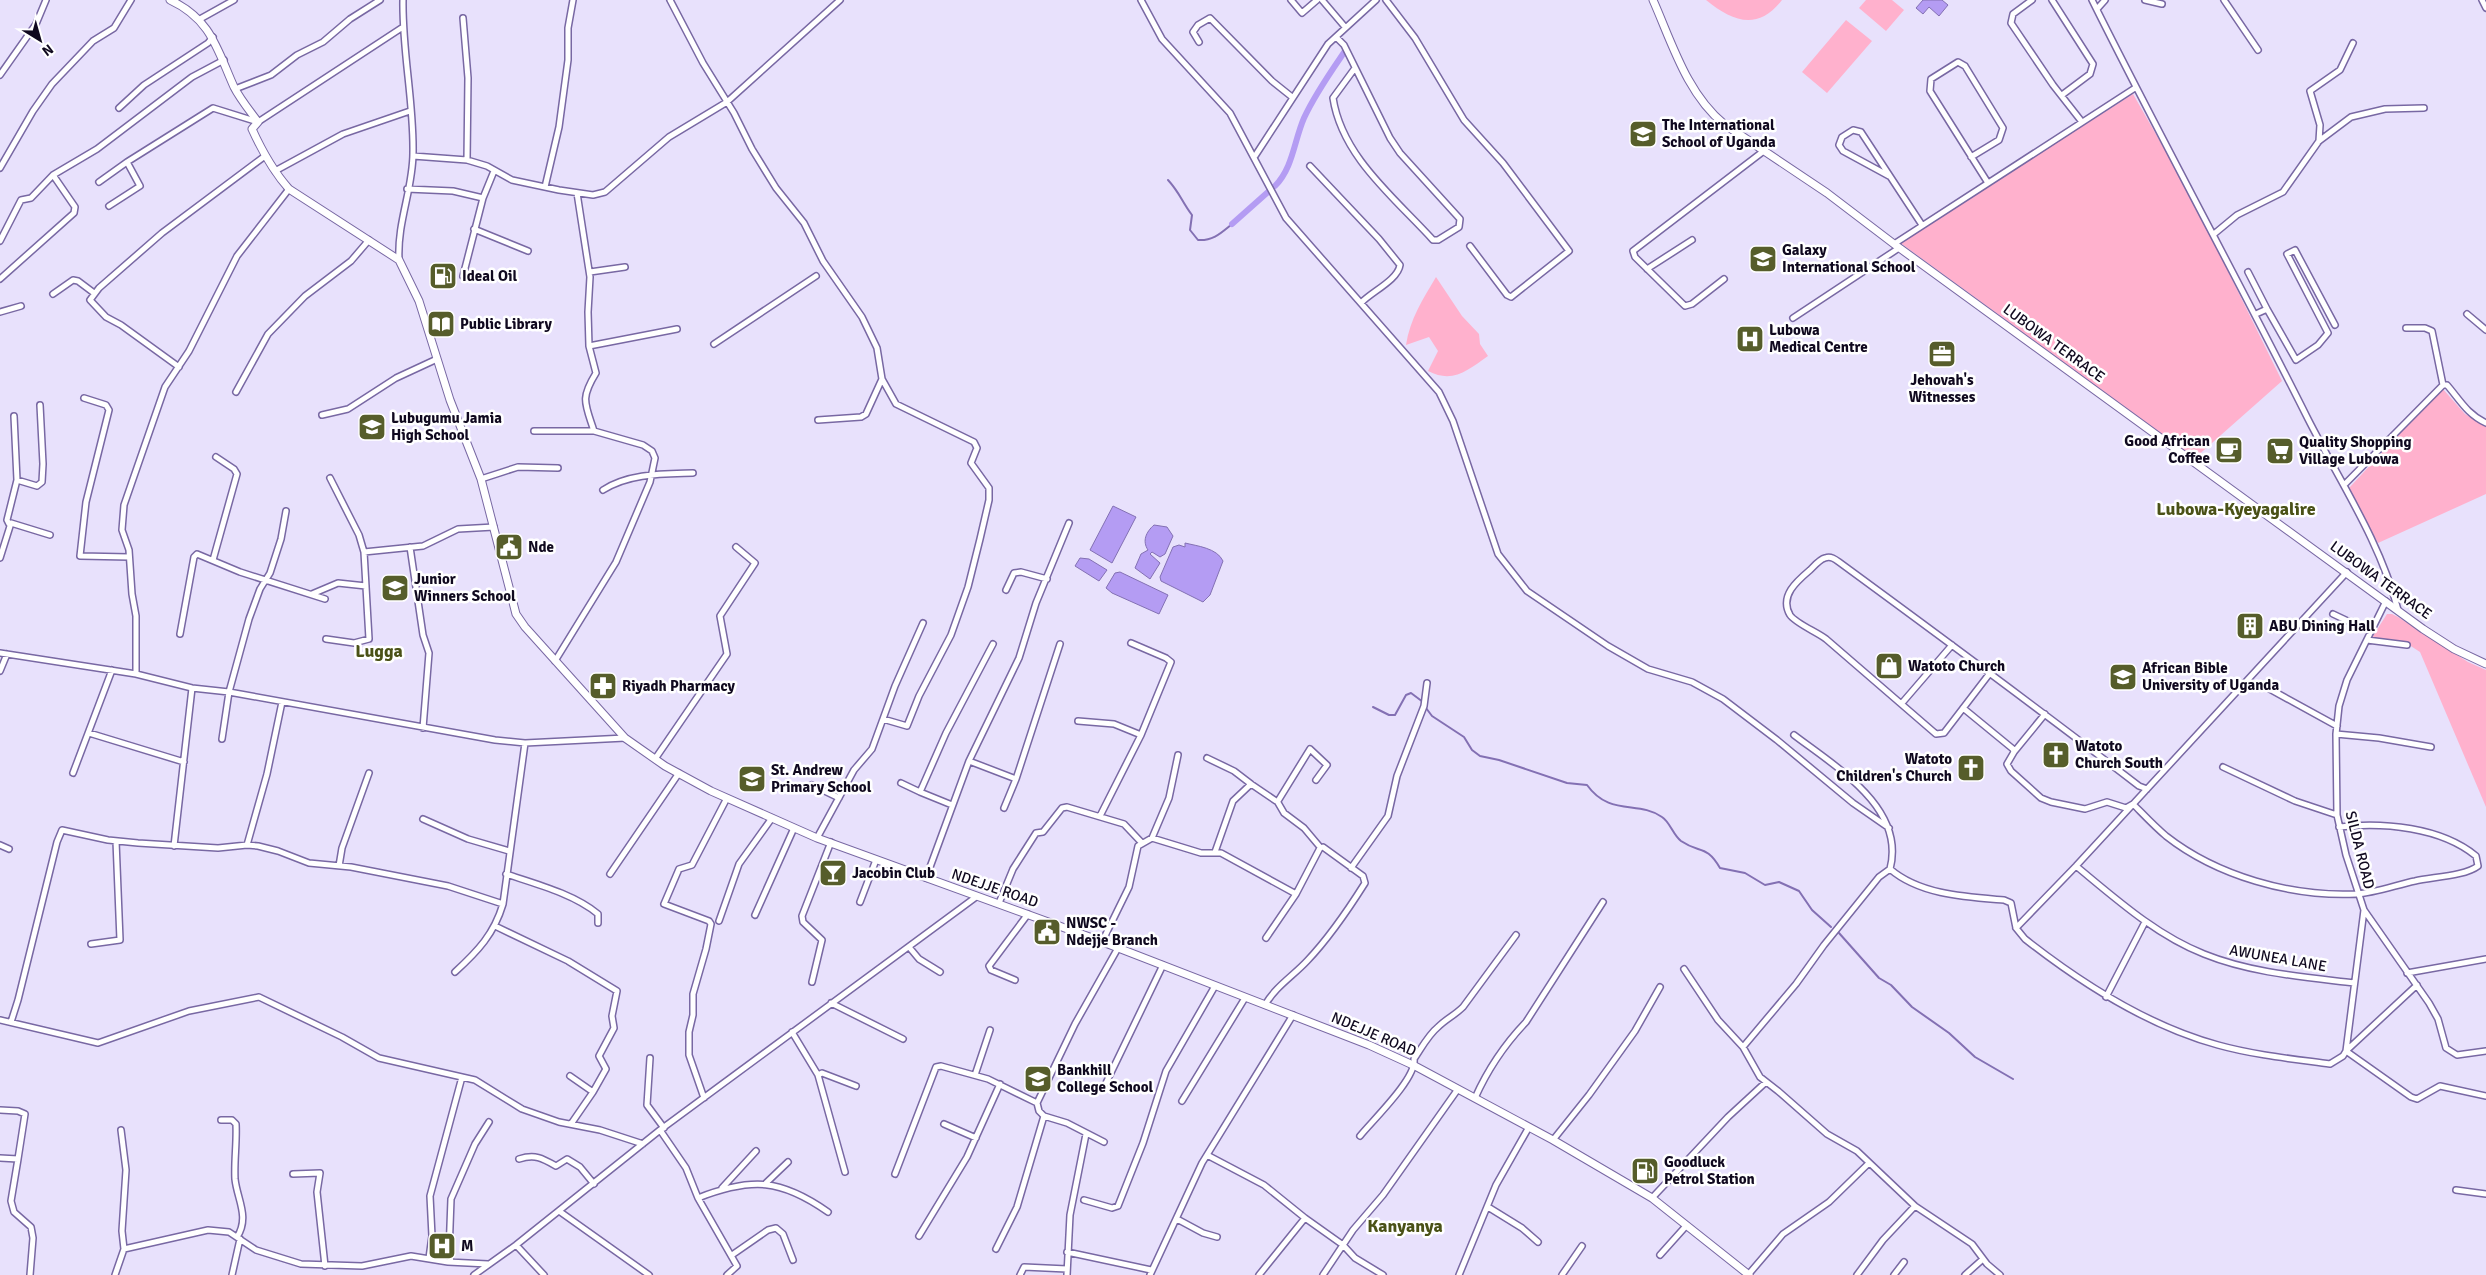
<svg xmlns="http://www.w3.org/2000/svg" width="2486" height="1275" viewBox="0 0 2486 1275" font-family="Signika,sans-serif">
<style>
.green{fill:#ffb1cd}
.water{fill:#b49cf3;stroke:#8370b3}
.lines{fill:none;stroke-linecap:round;stroke-linejoin:round}
.stream{stroke:#8370b3;stroke-width:2}
.canal{stroke:#b49cf3;stroke-width:6}
.street-casing{stroke:#7868a3;stroke-width:8}
.secondary-casing{stroke:#7868a3;stroke-width:9}
.street{stroke:#fff;stroke-width:5}
.secondary{stroke:#fff;stroke-width:7}
.labels{text-anchor:middle;stroke-width:5;stroke-linejoin:round;paint-order:stroke}
.poi-label{font-size:15px;font-weight:bold;fill:#10091f;stroke:#fff;text-anchor:start}
.street-label{font-size:15px;fill:#10091f;stroke:#fff}
.quarter-label{font-size:18px;font-weight:bold;fill:#4a5117;stroke:#fff}
</style>
<rect width="100%" height="100%" fill="#e8e1fc"/>
<path class="green" d="M1706 0H1782C1758 31 1733 22 1706 0Z
M1866 0H1892L1904 10 1886 31 1859 8Z
M1846 20 1872 41 1827 93 1802 72Z
M2133 94 2189 192 2282 381 2195 458 1899 242Z
M1436 277 1462 316 1479 334 1480 344 1488 356C1468 370 1453 384 1428 371L1438 351 1429 337 1406 345C1410 319 1423 299 1436 277Z
M2442 388 2465 414 2486 426V494L2378 543 2349 488Z
M2387 614H2392L2398 617 2468 662 2486 670V807L2420 652 2403 641 2371 639Z"/>
<path class="water" d="M1923 0H1942L1948 5 1939 16 1929 7 1923 14 1916 8Z
M1113 506 1136 517 1112 563 1090 550Z
M1154 525 1167 527 1173 536 1165 554 1160 557 1152 552 1150 554 1160 563 1150 579 1135 568 1141 554 1148 550C1142 541 1146 532 1154 525Z
M1185 543C1197 546 1217 548 1223 561L1210 595 1203 602 1161 581 1160 577 1173 547 1179 545 1185 547Z
M1080 558 1089 559 1107 570 1099 581 1075 566Z
M1120 572 1168 595 1159 614 1112 593 1106 588 1115 573Z"/>
<g class="lines">
<path class="stream" d="M1168 180C1180 193 1182 202 1192 215L1190 230 1198 240C1213 241 1221 233 1232 224
M1373 707 1389 715H1395L1406 695 1411 693 1423 702
M1426 708 1432 716 1464 737 1472 750 1480 756 1499 760 1567 783 1587 785C1610 817 1638 800 1662 817 1670 822 1673 835 1681 841 1700 854 1706 844 1720 868L1745 873 1765 885 1779 882 1799 891 1812 910 1831 927
M1839 933 1879 978 1891 985 1912 1007 1949 1033 1975 1057 2013 1079"/>
<path class="canal" d="M1275 186C1293 168 1294 141 1304 118 1315 94 1330 73 1345 51
M1232 224 1268 192"/>
<defs>
<path id="street" d="M670 0 703 63 734 113 752 149 776 188 804 223 823 261 862 317 877 348 882 379 896 404 974 442 977 448 971 463 989 488V500L980 539 968 587 951 635 919 696 907 726 883 719
M1141 0 1162 39 1230 113 1286 218 1439 392 1453 421 1498 554 1527 591 1608 646 1648 669 1692 682 1723 699 1777 740 1853 803 1889 828
M1291 0 1302 13 1317 0
M1322 0 1345 27
M1386 0 1415 38 1464 120 1503 163 1569 251 1511 297 1507 295 1470 246
M2032 0 2013 14 2011 23 2053 85 2082 122
M2052 0 2093 64 2090 74 2062 95
M2092 0C2162 141 2238 279 2308 419 2340 482 2380 541 2398 610
M2145 0 2162 4
M2224 0 2258 50
M2482 0 2486 8
M2097 9 2105 0
M463 18 468 78 467 160
M200 19 234 0
M1336 37 1344 45 1390 138 1400 153 1460 219 1459 227 1438 240H1433C1395 198 1342 157 1333 98L1355 68
M1199 42 1193 32 1198 25 1210 18 1272 81 1292 97
M0 75 36 24 46 0
M235 89 271 75 297 55 323 42 350 19 380 0
M119 108 144 85 208 43 213 37
M2319 141 2320 125 2310 91 2340 70 2353 43
M413 156 467 160 487 166 512 180 559 190 593 195 605 192 669 137 727 102 840 0
M1255 156 1328 44 1376 0
M1971 157 1999 140 2003 128 1965 66 1958 62 1931 79 1930 91 1988 183
M1310 166 1379 239 1400 265C1398 280 1371 292 1361 303
M0 168 33 111 52 84 93 41 114 28 131 0
M275 171 343 134 410 111
M1889 176 1843 151 1839 145 1842 137 1853 130 1861 132 1922 225
M99 182 127 162 213 108 258 122 403 27
M545 187 559 127 568 60V28L573 0
M407 189 453 191 483 198
M577 193 590 277 588 312 589 346 596 373C580 399 585 403 594 431
M109 206 140 186 127 162
M474 229 528 251
M2214 234 2237 215 2283 192 2319 141 2351 117 2385 109 2424 108
M0 241 21 200 31 198 53 175 97 149 192 77 224 60
M1894 244 2135 88
M399 260C397 222 413 189 413 153 414 102 402 51 403 0
M1647 269 1692 240
M590 272 625 267
M2248 272 2267 309 2256 314
M463 276 483 198 494 171
M0 279 74 213 75 207 53 175
M1724 279 1692 304 1685 306 1635 257 1633 251 1765 150
M53 294 73 280 78 281 94 293
M2267 309 2296 360 2318 345 2328 333 2287 254 2295 250 2335 325
M0 312 21 306
M2467 314 2486 330
M1793 318 1899 248
M2406 328H2425L2432 331 2443 385
M714 344 816 276
M589 346 677 329
M179 367 121 325 106 317 90 300 99 288 162 233 265 156
M236 392 268 334 305 296 351 261 369 240
M84 398 106 405 109 410 86 502 80 556 129 557
M322 415 348 409 396 378 437 359
M818 420 861 417 866 414 882 379
M534 431H594L643 445 652 451 655 458 650 482 616 562 555 661
M330 478 359 535 364 552 423 546 458 529 494 527
M481 479 518 467 558 468
M17 480 37 486 42 482 43 464 40 405
M2344 485 2443 385H2447C2460 400 2467 414 2486 423
M603 490C629 473 664 474 693 473
M9 524 7 520 17 480 14 416
M410 547 423 635 429 653 423 728
M0 558 11 523 50 535
M213 560 237 474 234 469 216 457
M1006 590 1014 573 1021 572 1047 579
M312 594 338 583 366 586
M2386 601 2347 680 2339 706 2336 734 2337 815 2346 855 2364 910 2429 1003 2438 1019 2446 1048 2457 1055 2486 1051
M2333 614 2371 632
M180 634 194 557 197 554 240 572 325 599
M326 639 354 643 369 639 364 552
M2367 640 2407 645
M1131 643 1166 658 1171 662 1141 735
M0 653 136 674 192 688 229 692 495 740 525 743 625 738
M0 671 7 654
M1990 673 1944 733 1936 734 1826 639C1817 632 1795 623 1790 615 1779 596 1797 581 1810 570 1814 566 1820 559 1825 558 1831 556 1835 559 1839 562 1940 636 2040 710 2139 786L2147 789
M136 674V616L132 594 129 550 122 530 124 505 165 387 189 351 237 256 289 189
M2266 687 2337 726
M1902 703 1952 645
M1963 708 2013 749 2014 752 2007 764 2011 771 2041 798 2051 802 2085 809 2107 802 2126 808 2133 804C2143 814 2154 826 2166 836 2217 876 2291 897 2356 894 2375 893 2396 885 2415 881 2432 877 2465 876 2478 866L2476 856C2441 827 2383 822 2339 827
M1078 721 1114 724 1141 735 1100 816
M89 733 184 762
M2336 734 2379 738 2431 747
M1794 735C1836 767 1906 808 1890 869
M222 739 229 692 249 619 260 589 270 573 281 539 286 511
M2014 752 2045 714
M1207 758 1234 771 1251 784
M655 759 727 654 720 616 755 563 736 547
M969 761 1016 779 1060 644
M2223 767 2295 801 2337 815
M73 773 112 670
M901 783 920 792
M812 785 839 798
M1277 801 1284 813 1304 828 1320 847
M952 805 920 792 946 733 993 644
M1004 808 1016 779
M423 819 468 839 509 851
M817 838 854 770 872 749 895 686 923 623
M1152 838 1169 798 1178 755
M0 845 9 849
M247 845 267 774 282 702
M174 846 192 688
M1215 852 1233 801 1251 784 1276 801H1278L1310 749 1327 765 1316 780
M339 866 342 848 369 773
M2076 866C2116 899 2156 935 2204 954 2251 973 2304 977 2354 983
M1351 868 1388 816 1397 776 1424 706 1427 683
M506 874C536 884 574 894 598 914V923
M610 874 679 773
M926 878 969 761 1019 658 1036 603 1069 523
M860 902 876 860
M999 903 1013 869 1036 833 1043 832 1062 808 1067 807 1124 824 1141 842
M755 915 794 828
M719 921 739 864 772 818
M495 926 568 961 617 991 612 1016 614 1028 599 1056 606 1069 593 1092 571 1124
M2016 928 2076 866 2347 572
M1266 938 1296 894
M1102 942 1129 887 1138 846 1152 838 1201 853H1221L1296 894 1320 848 1323 847 1363 876 1365 883C1348 910 1329 938 1307 961 1293 976 1275 987 1265 1005
M91 944 120 940 116 841
M909 947 919 959 940 972
M1684 969 1718 1020 1743 1047 1760 1077 1778 1091 1827 1134 1857 1151 1915 1206 1972 1244 1987 1264 2000 1275
M455 972C478 951 494 934 503 904L525 743
M2407 973 2486 959
M1015 980 991 970 989 966 1028 914
M812 982 822 940 803 922 802 916 831 842
M2417 985 2346 1051 2411 1097 2417 1099 2440 1086 2486 1096
M2106 997 2145 922
M831 1003 903 1039
M0 1020 98 1043 189 1011 259 997 342 1037 379 1058 475 1080 522 1109 559 1122 600 1130 643 1144
M11 1022 18 1000 57 842 62 830 108 840 138 843 218 848 247 845 258 846 278 851 309 863 351 867 448 886 503 904
M792 1032 818 1075 845 1172
M1743 1047 1796 984 1824 945 1879 877 1890 869C1920 895 1967 897 2004 900L2011 903 2016 928 2025 939C2081 983 2148 1026 2218 1045 2254 1055 2293 1059 2330 1064L2343 1056 2346 1051 2364 910
M650 1058 647 1105 664 1128
M818 1075 822 1073 856 1086
M975 1075 990 1030
M570 1076 593 1092
M1106 1083 1163 965
M704 1098 689 1055V1032L693 1015V994L706 949 711 924 709 921 664 904 679 869 692 865 727 798
M1475 1098C1487 1071 1505 1044 1526 1022L1603 902
M1182 1101 1245 998
M0 1110 18 1111 25 1114 18 1159
M221 1120H232L236 1124C237 1142 234 1161 235 1179 237 1199 250 1217 237 1237
M944 1124 976 1138
M121 1130 126 1170 122 1231 124 1249
M660 1130 686 1168 698 1198 737 1266 727 1275
M1360 1136C1372 1121 1417 1078 1414 1059 1421 1049 1428 1035 1438 1027 1446 1019 1455 1015 1463 1007L1516 935
M1553 1140 1589 1095 1635 1031 1660 987
M1104 1142 1067 1123 1044 1116 1039 1111 1037 1103 1075 1024 1118 948
M1207 1155 1264 1185 1305 1218 1343 1245 1355 1258 1383 1275
M0 1158 18 1159 11 1201 14 1212 31 1227 33 1238 30 1275
M519 1159C535 1154 542 1158 556 1166L567 1159 580 1167 594 1184
M293 1174 320 1173 317 1192 325 1266
M895 1174 936 1067 941 1066 988 1079 1037 1103
M766 1183 788 1162
M722 1188 756 1151
M2456 1190 2486 1194
M698 1198C752 1177 781 1179 828 1212
M1652 1198 1728 1117 1766 1082
M1084 1200 1112 1208 1118 1206 1143 1143 1166 1071 1215 986
M1488 1207 1522 1228 1538 1242
M559 1211 649 1275
M1177 1219 1203 1233 1217 1237
M919 1236 967 1157 1000 1084
M516 1245 544 1275
M996 1249 1017 1207 1044 1116
M1067 1252 1151 1270
M732 1255 768 1230 776 1228 783 1234 793 1260
M1660 1255 1686 1226
M429 1258 432 1236 430 1196 462 1077
M451 1262 449 1253 451 1199 475 1144 489 1122
M115 1275 124 1249 208 1230 229 1232 256 1250 301 1264 362 1266 411 1256 448 1262 488 1264
M232 1275 240 1239
M474 1275 516 1245 660 1130 976 897
M1020 1275 1024 1267 1067 1269
M1067 1275 1070 1215 1086 1134
M1150 1275 1202 1163 1293 1015
M1259 1275 1305 1218
M1323 1275 1353 1230 1383 1195 1458 1089
M1459 1275 1496 1185 1529 1127
M1562 1275 1582 1246
M1748 1275 1783 1234 1829 1202 1869 1163
M1857 1275 1883 1240 1915 1206
M1894 1275 1904 1262
M1965 1275 1983 1259"/>
<path id="secondary" d="M170 0C211 19 217 49 234 87 240 99 250 111 258 122L252 129C262 151 273 171 289 189L399 260 419 301 450 400 481 479 516 614 525 627 625 738 665 766 711 791 817 838 1095 939 1369 1045 1415 1066 1553 1140 1652 1198 1749 1275
M1653 0C1672 43 1687 94 1724 124L1827 193 1894 244 2423 629 2454 649 2486 664"/>
</defs>
<use href="#street" class="street-casing"/>
<use href="#secondary" class="secondary-casing"/>
<use href="#street" class="street"/>
<use href="#secondary" class="secondary"/>
</g>
<defs>
<symbol id="school-square" viewBox="-11 -11 22 22"><rect x="-9" y="-9" width="18" height="18" rx="4" fill="#565d2b" stroke="#fff"/><path d="M0-5L7-2L0 1L-7-2ZM-4 1L0 2.5L4 1V4Q0 6-4 4Z" fill="#fff"/></symbol>
<symbol id="fuel-square" viewBox="-11 -11 22 22"><rect x="-9" y="-9" width="18" height="18" rx="4" fill="#565d2b" stroke="#fff"/><path d="M-5.5-6h7V0h2V4h1.3V-2.5L3-4.5l.8-.8L6-3V5H2.5V1h-1V6h-7ZM-4.2-4.7v3.2H.2V-4.7Z" fill="#fff"/></symbol>
<symbol id="library-square" viewBox="-11 -11 22 22"><rect x="-9" y="-9" width="18" height="18" rx="4" fill="#565d2b" stroke="#fff"/><path d="M-6-4Q-3-5.5-.7-3.5V5Q-3 3-6 4ZM6-4Q3-5.5 .7-3.5V5Q3 3 6 4Z" fill="#fff"/></symbol>
<symbol id="hospital-square" viewBox="-11 -11 22 22"><rect x="-9" y="-9" width="18" height="18" rx="4" fill="#565d2b" stroke="#fff"/><path d="M-5-5h3v3.5h4V-5h3V5h-3V1.5h-4V5h-3Z" fill="#fff"/></symbol>
<symbol id="office-square" viewBox="-11 -11 22 22"><rect x="-9" y="-9" width="18" height="18" rx="4" fill="#565d2b" stroke="#fff"/><path d="M-6-3h4V-5.5h4V-3h4V5H-6ZM-1-4.5V-3h2v-1.5ZM-6 0V1H6V0Z" fill="#fff"/></symbol>
<symbol id="cafe-square" viewBox="-11 -11 22 22"><rect x="-9" y="-9" width="18" height="18" rx="4" fill="#565d2b" stroke="#fff"/><path d="M-5.5-4.5H6V0H3Q3 3.5 0 3.5H-2.5Q-5.5 3.5-5.5 0ZM3-3.2v2h1.7v-2ZM-6 4.5H4V6H-6Z" fill="#fff"/></symbol>
<symbol id="supermarket-square" viewBox="-11 -11 22 22"><rect x="-9" y="-9" width="18" height="18" rx="4" fill="#565d2b" stroke="#fff"/><path d="M-6-5.5h2.5l.6 2H6L4.5 2H-2.5L-4.4-4H-6ZM-1.5 3.2a1.3 1.3 0 1 0 .1 0ZM3 3.2a1.3 1.3 0 1 0 .1 0Z" fill="#fff"/></symbol>
<symbol id="civic-square" viewBox="-11 -11 22 22"><rect x="-9" y="-9" width="18" height="18" rx="4" fill="#565d2b" stroke="#fff"/><path d="M-.6-6.5H3V-4.5H.6V-3L4-1V1h2V6H-6V1h2V-1L-.6-3ZM-1.2 2.5V6h2.4V2.5Z" fill="#fff"/></symbol>
<symbol id="building-square" viewBox="-11 -11 22 22"><rect x="-9" y="-9" width="18" height="18" rx="4" fill="#565d2b" stroke="#fff"/><path d="M-4-6H4V6H1V3H-1V6H-4ZM-2.5-4.3h1.7v1.8h-1.7ZM.8-4.3h1.7v1.8H.8ZM-2.5-1h1.7V.8h-1.7ZM.8-1h1.7V.8H.8Z" fill="#fff"/></symbol>
<symbol id="shop-square" viewBox="-11 -11 22 22"><rect x="-9" y="-9" width="18" height="18" rx="4" fill="#565d2b" stroke="#fff"/><path d="M-5-2.5h2.3a2.7 3.5 0 0 1 5.4 0H5L5.5 6h-11ZM-1.5-2.5h3a1.5 2.3 0 0 0-3 0Z" fill="#fff"/></symbol>
<symbol id="university-square" viewBox="-11 -11 22 22"><rect x="-9" y="-9" width="18" height="18" rx="4" fill="#565d2b" stroke="#fff"/><path d="M0-5L7-2L0 1L-7-2ZM-4 1L0 2.5L4 1V4Q0 6-4 4Z" fill="#fff"/></symbol>
<symbol id="pharmacy-square" viewBox="-11 -11 22 22"><rect x="-9" y="-9" width="18" height="18" rx="4" fill="#565d2b" stroke="#fff"/><path d="M-2-6h4v4h4v4h-4v4h-4v-4h-4v-4h4Z" fill="#fff"/></symbol>
<symbol id="church-square" viewBox="-11 -11 22 22"><rect x="-9" y="-9" width="18" height="18" rx="4" fill="#565d2b" stroke="#fff"/><path d="M-1.2-6h2.4v3.5h3.3v2.4h-3.3V6h-2.4V-.1h-3.3v-2.4h3.3Z" fill="#fff"/></symbol>
<symbol id="bar-square" viewBox="-11 -11 22 22"><rect x="-9" y="-9" width="18" height="18" rx="4" fill="#565d2b" stroke="#fff"/><path d="M-6-5H6L.8 .8V4.5H3.5V6h-7V4.5H-.8V.8Z" fill="#fff"/></symbol>
</defs>
<g fill-rule="evenodd">
<use href="#school-square" x="1627" y="118" width="32" height="32"/>
<use href="#school-square" x="1747" y="243" width="32" height="32"/>
<use href="#fuel-square" x="427" y="260" width="32" height="32"/>
<use href="#library-square" x="425" y="308" width="32" height="32"/>
<use href="#hospital-square" x="1734" y="323" width="32" height="32"/>
<use href="#office-square" x="1926" y="338" width="32" height="32"/>
<use href="#school-square" x="356" y="411" width="32" height="32"/>
<use href="#cafe-square" x="2213" y="434" width="32" height="32"/>
<use href="#supermarket-square" x="2264" y="435" width="32" height="32"/>
<use href="#civic-square" x="493" y="531" width="32" height="32"/>
<use href="#school-square" x="379" y="572" width="32" height="32"/>
<use href="#building-square" x="2234" y="610" width="32" height="32"/>
<use href="#shop-square" x="1873" y="650" width="32" height="32"/>
<use href="#university-square" x="2107" y="661" width="32" height="32"/>
<use href="#pharmacy-square" x="587" y="670" width="32" height="32"/>
<use href="#church-square" x="2040" y="739" width="32" height="32"/>
<use href="#church-square" x="1955" y="752" width="32" height="32"/>
<use href="#school-square" x="736" y="763" width="32" height="32"/>
<use href="#bar-square" x="817" y="857" width="32" height="32"/>
<use href="#civic-square" x="1031" y="916" width="32" height="32"/>
<use href="#school-square" x="1022" y="1063" width="32" height="32"/>
<use href="#fuel-square" x="1629" y="1155" width="32" height="32"/>
<use href="#hospital-square" x="426" y="1230" width="32" height="32"/>
</g>
<g class="labels">
<g class="poi-label">
<text x="1662" y="130">The International<tspan x="1662" dy="17">School of Uganda</tspan></text>
<text x="1782" y="255">Galaxy<tspan x="1782" dy="17">International School</tspan></text>
<text x="462" y="281">Ideal Oil</text>
<text x="460" y="329">Public Library</text>
<text x="1769" y="335">Lubowa<tspan x="1769" dy="17">Medical Centre</tspan></text>
<text x="1942" y="385" text-anchor="middle">Jehovah's<tspan x="1942" dy="17">Witnesses</tspan></text>
<text x="391" y="423">Lubugumu Jamia<tspan x="391" dy="17">High School</tspan></text>
<text x="2210" y="446" text-anchor="end">Good African<tspan x="2210" dy="17">Coffee</tspan></text>
<text x="2299" y="447">Quality Shopping<tspan x="2299" dy="17">Village Lubowa</tspan></text>
<text x="528" y="552">Nde</text>
<text x="414" y="584">Junior<tspan x="414" dy="17">Winners School</tspan></text>
<text x="2269" y="631">ABU Dining Hall</text>
<text x="1908" y="671">Watoto Church</text>
<text x="2142" y="673">African Bible<tspan x="2142" dy="17">University of Uganda</tspan></text>
<text x="622" y="691">Riyadh Pharmacy</text>
<text x="2075" y="751">Watoto<tspan x="2075" dy="17">Church South</tspan></text>
<text x="1952" y="764" text-anchor="end">Watoto<tspan x="1952" dy="17">Children's Church</tspan></text>
<text x="771" y="775">St. Andrew<tspan x="771" dy="17">Primary School</tspan></text>
<text x="852" y="878">Jacobin Club</text>
<text x="1066" y="928">NWSC -<tspan x="1066" dy="17">Ndejje Branch</tspan></text>
<text x="1057" y="1075">Bankhill<tspan x="1057" dy="17">College School</tspan></text>
<text x="1664" y="1167">Goodluck<tspan x="1664" dy="17">Petrol Station</tspan></text>
<text x="461" y="1251">M</text>
</g>
<g class="street-label">
<text transform="translate(2054 343) rotate(36)" y="5">LUBOWA TERRACE</text>
<text transform="translate(2381 580) rotate(36)" y="5">LUBOWA TERRACE</text>
<text transform="translate(2360 850) rotate(76)" y="5">SILDA ROAD</text>
<text transform="translate(995 888) rotate(19)" y="5">NDEJJE ROAD</text>
<text transform="translate(2278 958) rotate(10)" y="5">AWUNEA LANE</text>
<text transform="translate(1374 1034) rotate(23)" y="5">NDEJJE ROAD</text>
</g>
<g class="quarter-label">
<text x="2236" y="515">Lubowa-Kyeyagalire</text>
<text x="379" y="657">Lugga</text>
<text x="1405" y="1232">Kanyanya</text>
</g>
</g>
<g transform="translate(40 40) rotate(143)" stroke="#ffffff" stroke-width="4" paint-order="stroke">
<path d="M0-4L9 19L0 12L-9 19Z" fill="#10091f"/>
<text y="-8" font-size="14" font-weight="bold" text-anchor="middle" fill="#10091f">N</text>
</g>
</svg>
